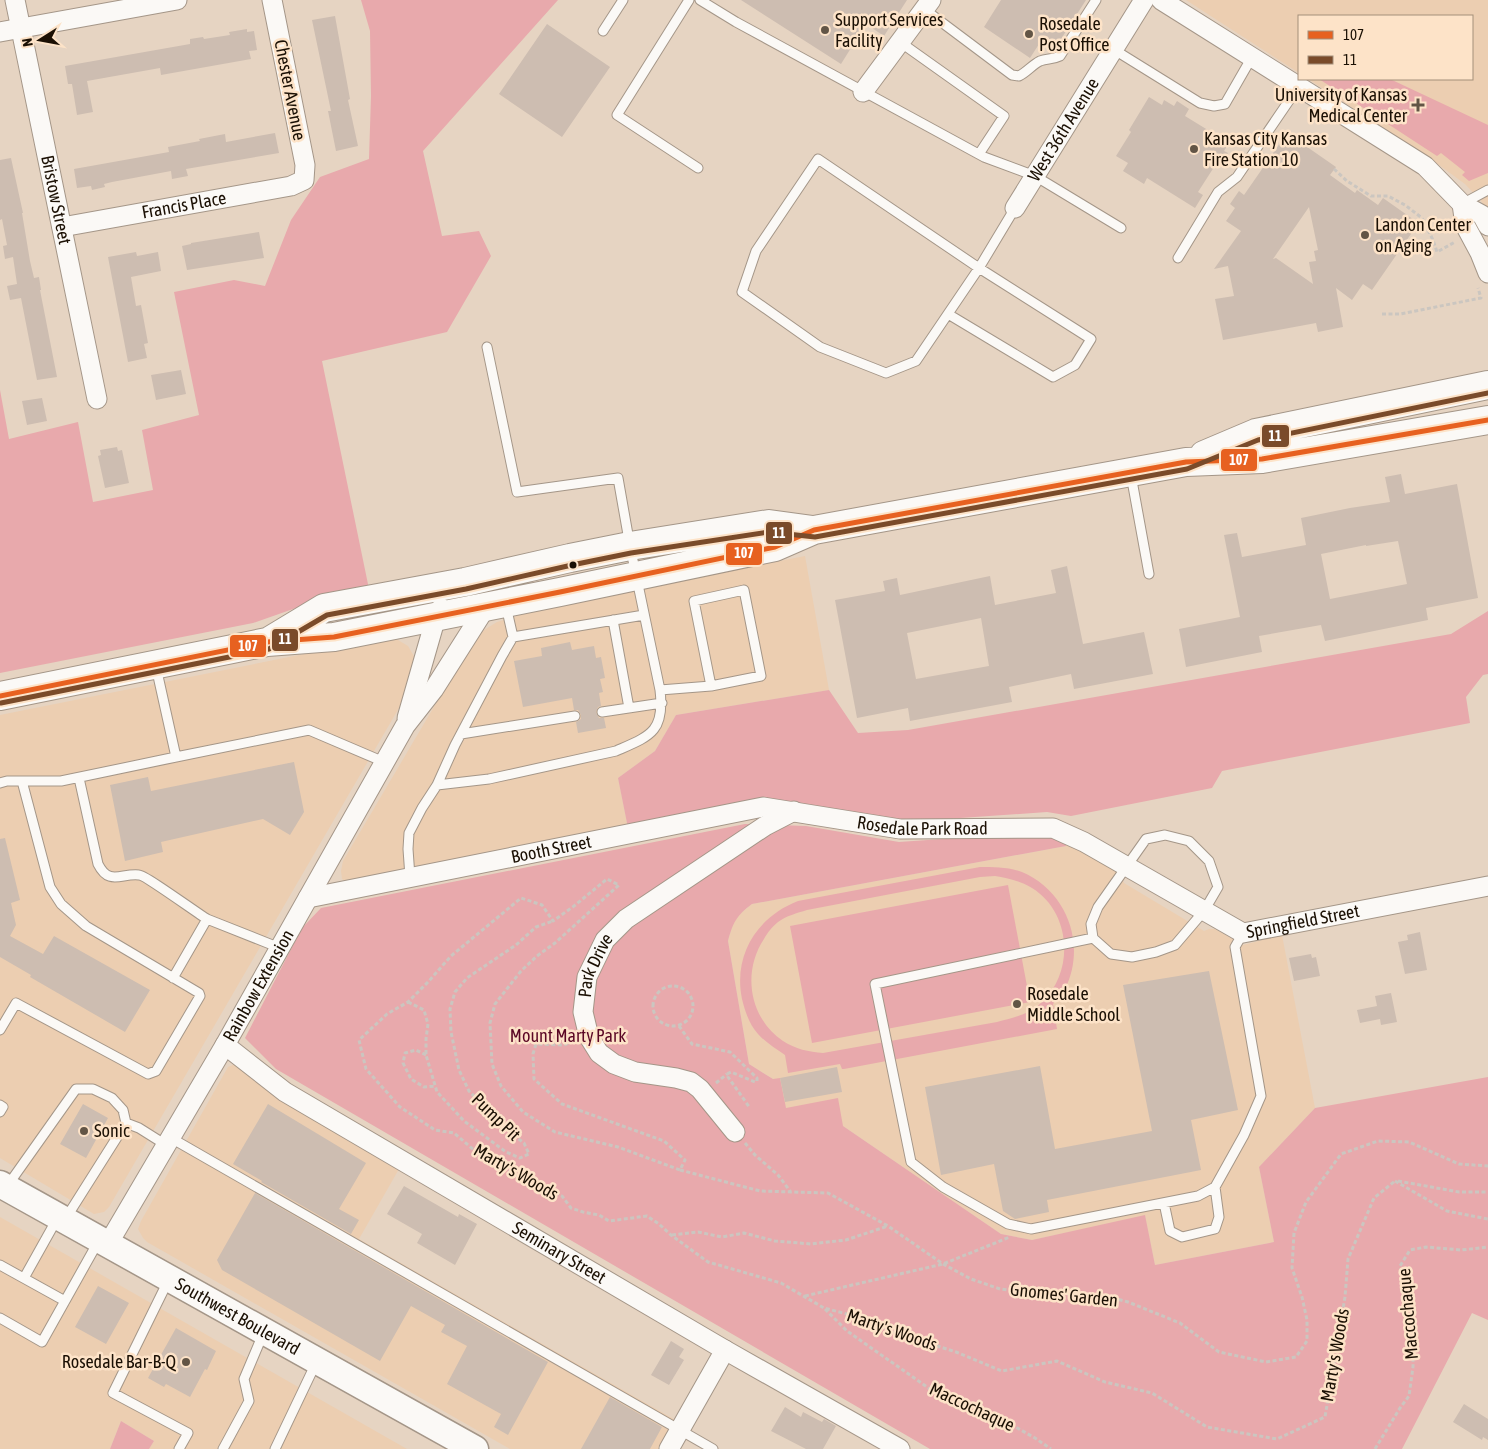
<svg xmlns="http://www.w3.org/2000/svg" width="1488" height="1449" viewBox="0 0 1488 1449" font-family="'Asap Condensed',sans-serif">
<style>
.built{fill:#ecceb1}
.green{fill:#e8a9ac;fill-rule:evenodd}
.building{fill:#cdbdb1;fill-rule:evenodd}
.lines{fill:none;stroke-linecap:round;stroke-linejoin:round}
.service-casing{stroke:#a49688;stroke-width:11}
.minor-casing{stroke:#a49688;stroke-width:21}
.secondary-casing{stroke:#a49688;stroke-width:29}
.primary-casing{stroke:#a49688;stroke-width:30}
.path{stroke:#cbc6c0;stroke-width:3;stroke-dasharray:4 2.5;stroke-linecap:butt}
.service{stroke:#fbf9f6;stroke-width:9}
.minor{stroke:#fbf9f6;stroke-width:19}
.secondary{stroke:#fbf9f6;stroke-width:26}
.primary{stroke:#fbf9f6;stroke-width:28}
.bus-1-casing{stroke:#fde3c8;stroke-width:9}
.bus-2-casing{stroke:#fde3c8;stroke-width:9}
.bus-1{stroke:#e76120;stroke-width:5}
.bus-2{stroke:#7a4b2a;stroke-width:5}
.poi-dot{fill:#625546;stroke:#fde3c8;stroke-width:2}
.bus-dot{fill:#1b1004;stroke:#fde3c8;stroke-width:2}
.labels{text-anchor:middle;stroke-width:5;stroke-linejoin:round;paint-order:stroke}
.poi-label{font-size:18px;fill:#1b1004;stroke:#fde3c8;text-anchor:start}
.street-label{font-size:18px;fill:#1b1004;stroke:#fde3c8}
.park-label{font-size:18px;fill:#5b0725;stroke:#fde3c8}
.line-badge{stroke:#fde3c8;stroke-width:2}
.badge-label{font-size:14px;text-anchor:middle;font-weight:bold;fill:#fff}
</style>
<rect width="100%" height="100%" fill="#e6d4c2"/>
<path class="built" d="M1186 0H1488V211L1481 201 1465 184 1428 157 1308 79H1472V16H1299V73Z
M805 556 829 690 676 715 655 751 618 778 628 828 350 884 342 879 341 871 343 861 471 644 484 630 497 622 520 615 627 591Z
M384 638 398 640 408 646 415 658 410 689 109 1207 104 1212 94 1214 0 1158V715Z
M1065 839 1120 872 1124 883 1204 931 1209 929H1215L1243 945 1282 935 1315 1108 1259 1167 1274 1242 1155 1265 1145 1216 1032 1240 1001 1234 843 1126 786 1108 773 1079 749 1064 728 941 733 923 741 913 752 904 1066 846Z
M235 1064 399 1169 359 1239 677 1421 661 1449H510L147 1242 143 1238 138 1229 141 1221 228 1067Z
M0 1217 407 1449H149L154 1441 121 1421 110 1449H0Z"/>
<path class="green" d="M361 0H558L423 151 442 236 479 231 491 256 447 332 322 361 369 589 313 602 253 623 0 673V390L9 439 78 422 93 502 153 490 142 430 199 415 174 292 234 280 265 286 291 220 320 177 369 159 371 96 370 31Z
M1319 79H1390L1488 125V173L1469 181 1462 175 1465 172 1441 153 1437 156Z
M1488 611V674L1483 675 1466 697 1470 723 1222 771 1212 788 1071 816 1047 812 931 820 889 819 789 803 628 828 618 778 655 751 676 715 829 690 858 733 908 730 1451 634Z
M745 824 806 826 899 842 1028 833 1065 839 1066 846 752 904C736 916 733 923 728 941L749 1064 773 1079 780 1078 786 1108 838 1098 843 1126 1001 1234 1032 1240 1145 1215 1155 1265 1274 1242 1259 1167 1315 1108 1488 1077V1320L1472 1313 1402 1449H930L276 1069 245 1038 302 928 321 908Z
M980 867C994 867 1009 867 1022 872 1067 891 1087 945 1065 989 1062 994 1057 999 1053 1004L1057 1029 844 1069H842L840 1064 788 1073 785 1055C776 1049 765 1042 758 1034 749 1024 745 1011 742 999 733 955 757 917 798 901ZM995 876C1008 878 1020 881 1032 888 1071 912 1075 971 1042 1002 1030 1014 1013 1018 997 1022L823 1053C809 1052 795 1049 783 1041 749 1018 742 972 764 939 767 933 773 926 778 922 786 916 797 913 807 910L980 877Z
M1008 885 1030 1002 812 1043 790 926Z
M121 1421 154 1441 149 1449H110Z"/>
<path class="building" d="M741 0H907L884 36 866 24 841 64Z
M1001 0H1086L1054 50 1041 41 1030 58 984 27Z
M335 16 350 99 348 100 358 146 336 151 328 111H331L312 20Z
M547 24 610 67 562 137 499 94Z
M247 29V32L254 31 257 50 249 51 251 59 161 75 160 68 87 81 93 112 77 115 72 84H68L65 66 190 44V39L203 37 204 39 230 35 229 32Z
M1149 97 1162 105 1164 100 1174 106 1177 101 1189 109 1185 116 1229 143 1224 151 1228 153 1220 167 1216 164 1198 192 1203 195 1195 208 1147 178 1144 184 1123 171 1128 163 1116 156 1131 132 1129 130Z
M275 133 279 153 186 169 188 176 172 179 171 171 112 182 104 184 105 187 92 190 91 186 77 188 74 169 169 152 168 147 200 141 199 139 225 134 226 142Z
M1287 133 1336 167 1330 175 1355 193 1357 190 1378 205 1383 198 1417 222 1411 230 1413 231 1372 290 1363 284 1352 300 1336 288 1343 327 1318 332 1316 323 1223 340 1215 299 1234 296 1228 266 1214 269 1241 231 1226 221 1235 208 1230 204 1239 191 1244 195ZM1309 207 1318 250 1314 251 1316 261 1309 262 1313 284 1276 258 1273 259Z
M11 158 23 213H22L30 261 34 278 39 277 41 290H40L57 377 37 380 21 298 10 300 7 286 17 284 13 257 5 259 3 246 7 245 2 219 0 220V160Z
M259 232 264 258 187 270 182 246 191 244V243Z
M136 252 137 256 158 252 161 271 131 277 136 306 141 305 148 343 144 344 147 358 128 362 108 257Z
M181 370 186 394 156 400 151 375Z
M42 398 47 421 27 425 22 401Z
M117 447 118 451 122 450 129 483 105 488 98 456 101 455 100 450Z
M1401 474 1405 494 1457 484 1478 598 1426 608 1428 620 1325 641 1321 625 1259 636 1262 652 1186 667 1179 629 1240 617 1224 535 1237 533 1242 557 1306 545 1301 518 1350 508 1390 502 1385 477ZM1398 541 1407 584 1330 599 1321 554 1366 545V546Z
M1067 566 1083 644 1144 632 1153 674 1074 689 1071 674 1009 687 1012 702 910 721 908 708 857 718 835 600 885 591 883 581 897 578 900 595 990 576 995 605 1056 593 1051 570ZM981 618 989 666 916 679 907 633Z
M570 642 572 650 594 646 596 658 601 657 605 678 600 679 603 692 599 693 601 706 598 707 596 712 599 718H604L606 728 578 733 576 722 581 719V715L578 710H574L572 698 523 707 514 661 542 656 541 648Z
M294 762 304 812 290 835 263 819 161 842 163 852 125 861 110 785 148 777 151 791Z
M5 838 20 900 11 903 16 925 10 936 43 954 54 936 150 990 125 1032 30 977 31 975 0 957V839Z
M1420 932 1427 970 1405 974 1398 942 1408 940 1407 935Z
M1311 954 1312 958 1316 957 1320 976 1294 981 1289 958Z
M1209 971 1238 1110 1191 1120 1201 1170 1047 1200 1049 1212 1015 1219 1003 1211 994 1164 941 1175 925 1087 1040 1066 1055 1149 1152 1131 1123 985Z
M1391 993 1397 1022 1381 1025 1380 1019 1360 1023 1357 1010 1377 1006 1375 996Z
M837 1067 842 1092 785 1102 780 1078Z
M83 1104 108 1118 86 1158 60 1144Z
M268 1104 366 1163 339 1209 359 1220 351 1234 261 1182 262 1181 233 1164Z
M404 1186 458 1217 459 1214 477 1224 455 1265 417 1243 422 1234 387 1214Z
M255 1193 548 1362 508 1435 494 1427 501 1414 447 1384 467 1346 441 1332 445 1325 411 1306 380 1361 222 1270 217 1260Z
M98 1286 129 1303 106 1344 75 1327Z
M176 1328 216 1351 207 1370 205 1369 190 1397 166 1384 164 1387 148 1378Z
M671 1341 684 1349 679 1357 684 1360 669 1385 651 1375Z
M610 1397 662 1427 650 1449H581Z
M1464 1404 1488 1419V1440L1483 1437 1482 1440 1453 1422Z
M785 1407 801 1417 803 1412 822 1422 824 1419 836 1426 823 1449H806L771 1431Z"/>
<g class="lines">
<defs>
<path id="service" d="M689 0 617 115 698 168
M700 0 736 22 984 157 1035 176 1121 228
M924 9 1012 75 1019 76C1027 72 1032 65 1040 61 1047 58 1052 60 1060 56L1096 0
M603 31 623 0
M900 42 1004 116 979 154
M1113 49 1200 103 1214 106 1225 104 1252 57
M1462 204 1488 190
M1178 258 1218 192 1237 177 1299 86
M948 314 1053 377 1075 365 1091 339 979 268 818 159 756 251 742 292 820 347 886 373 916 361 979 268 1015 208
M1131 475 1149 574
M613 620 629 708
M513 637 644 615
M156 667 176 757 309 730 384 762
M660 690 711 686 761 676 744 590 694 601 711 686
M602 712 662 703
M461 734 575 716
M79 778 98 864C109 886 121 873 139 875 145 875 197 913 207 919L173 978
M0 783 7 781H61L176 757
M437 785 489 779 616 751C650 736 665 732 660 690L630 546 618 478 517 492 487 347
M1165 835 1189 841 1209 861 1218 887 1204 911 1175 945 1156 952 1132 957 1111 954 1093 938 1091 924 1098 907 1146 839Z
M410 877 408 849 409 833 422 808 437 785 455 745 502 656 513 637 506 606
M207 919 280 948
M1093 938 875 984 911 1162 943 1187 1008 1224 1031 1229 1198 1196 1215 1187 1244 1135 1261 1096 1235 947 1243 933
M0 1030 16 1003 148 1074 156 1071 200 996 199 993 86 926 61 904 50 887 22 781
M0 1105 3 1107 0 1112
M126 1123 139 1128 166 1145
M171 1138 713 1449
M8 1185 76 1089H93L112 1098 123 1110 126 1123 66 1218
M1164 1203 1170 1231 1182 1237 1215 1229 1219 1217 1215 1187
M0 1265 65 1301
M24 1278 57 1219
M169 1279 113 1393 188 1433 179 1449
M0 1318 42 1342 98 1242
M223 1449 249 1401 244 1379 263 1334
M275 1449 316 1363"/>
<g id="minor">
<path id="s1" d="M15 0 97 399"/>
<path d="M1161 0 1425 166 1462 204 1482 215 1488 226"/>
<path d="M0 32 177 0"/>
<path d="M863 92 931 0"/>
<path d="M1462 204 1465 225 1480 253 1488 273"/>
<path id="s2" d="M1015 208 1144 0"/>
<path id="s3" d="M62 227 291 186 304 180 305 165 272 0"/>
<path d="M407 718 436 617 441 608"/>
<path id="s4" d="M308 898 763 807 900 829 1053 828 1084 842 1243 933 1488 886"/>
<path id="s5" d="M225 1045 285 1092 725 1350 900 1449"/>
<path id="s6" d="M735 1132 700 1089 691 1082 676 1078 635 1072 614 1064 599 1053 589 1037 583 1012 587 977 605 940 626 919 765 826 794 811"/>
<path id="s7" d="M108 1244 225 1045 405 726 434 689 486 607"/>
<path d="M669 1449 725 1350"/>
</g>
<g id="secondary">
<path id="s8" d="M0 1184 475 1449"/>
</g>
<path id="primary" d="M1204 455 1256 433 1488 385
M271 640 324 608 465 582 570 558 630 546 769 524 813 530
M0 696 267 642 334 637 560 592 775 547 814 530 1186 462 1262 459 1488 420"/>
</defs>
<use href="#service" class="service-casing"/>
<use href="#minor" class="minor-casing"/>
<use href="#secondary" class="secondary-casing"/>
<use href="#primary" class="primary-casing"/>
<path class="path" d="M1334 169 1347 181 1371 196H1388L1405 205 1422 218 1433 240 1437 252 1455 242
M1382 314H1400L1481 298 1478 288
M653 1006a20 20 0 1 1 40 0a20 20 0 1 1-40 0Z
M408 1002 424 1010 428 1024 426 1039V1055L437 1092 464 1121 506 1152 520 1158 529 1154 524 1143 508 1131 469 1091 459 1070 451 1032 450 1009 455 992 467 978 516 945 536 927 553 921
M679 1026 692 1044 730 1052 757 1078V1081L755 1082 731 1072 727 1074 728 1077 750 1108
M574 1041 564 1045 536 1044 533 1054 534 1079 562 1104 664 1141 685 1160 680 1170 618 1147 555 1132 523 1112 501 1086 492 1064 490 1023 495 1004 521 971 537 956 555 943 619 885 607 879 574 906 553 921 542 905 521 898 451 956 428 982 408 1002 387 1014 359 1040 366 1069 400 1107 435 1130 454 1133 481 1156 515 1175 562 1196 571 1208 583 1212 599 1215 609 1221 647 1216 659 1224 671 1235 708 1262 781 1283 824 1308 858 1317 897 1333 956 1352 1002 1371 1057 1361 1105 1382 1152 1393 1207 1427 1277 1439 1325 1417 1345 1297 1348 1259 1374 1198 1395 1181
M426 1055 416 1050 405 1053 403 1063 411 1079 424 1087 435 1086
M716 1083 727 1074
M745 1143 755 1155 778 1175 790 1191
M680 1170 760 1191 828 1193 888 1226 943 1264 971 1279 1000 1289 1034 1293 1065 1294 1089 1296H1106L1128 1302 1180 1323 1219 1352 1266 1362 1296 1357 1307 1341V1320L1302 1297 1292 1268 1294 1233 1306 1202 1341 1154 1378 1141 1409 1142 1459 1164 1488 1166
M1395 1181 1447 1211 1488 1219
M1398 1181 1459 1192H1488
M672 1235 698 1232 722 1237 744 1233 775 1241 811 1244 846 1240 888 1226
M805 1296 943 1264 1010 1237
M825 1309 847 1331 940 1396 970 1405 1005 1421 1035 1438 1051 1449
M1375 1449 1400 1408 1409 1396 1413 1367V1324L1400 1266 1410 1250 1426 1247 1461 1250 1488 1247"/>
<use href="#service" class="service"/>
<use href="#minor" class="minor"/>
<use href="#secondary" class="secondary"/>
<use href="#primary" class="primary"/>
<defs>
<path id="bus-1" d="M0 696 267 642 334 637 560 592 775 547 814 530 1186 462 1262 459 1488 420"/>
<path id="bus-2" d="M1 703 269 649 327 615 466 589 572 565 631 553 769 532 815 537 1187 469 1258 440 1488 393"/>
</defs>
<use href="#bus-1" class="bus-1-casing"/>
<use href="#bus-2" class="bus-2-casing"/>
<use href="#bus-1" class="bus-1"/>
<use href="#bus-2" class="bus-2"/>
</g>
<g class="poi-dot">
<circle cx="825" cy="30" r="5"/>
<circle cx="1029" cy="34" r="5"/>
<path d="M1415.5 97.5h5v5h5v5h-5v5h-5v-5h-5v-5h5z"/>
<circle cx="1194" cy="149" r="5"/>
<circle cx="1365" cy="235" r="5"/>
<circle cx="1017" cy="1004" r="5"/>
<circle cx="84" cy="1131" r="5"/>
<circle cx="186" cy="1362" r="5"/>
</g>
<circle class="bus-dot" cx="573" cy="565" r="4.5"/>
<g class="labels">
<g class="poi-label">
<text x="835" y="26">Support Services<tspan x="835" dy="21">Facility</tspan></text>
<text x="1039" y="30">Rosedale<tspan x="1039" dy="21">Post Office</tspan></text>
<text x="1407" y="101" text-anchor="end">University of Kansas<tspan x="1407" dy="21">Medical Center</tspan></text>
<text x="1204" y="145">Kansas City Kansas<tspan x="1204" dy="21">Fire Station 10</tspan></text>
<text x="1375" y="231">Landon Center<tspan x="1375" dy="21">on Aging</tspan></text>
<text x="1027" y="1000">Rosedale<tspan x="1027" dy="21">Middle School</tspan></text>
<text x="94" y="1137">Sonic</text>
<text x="176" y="1368" text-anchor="end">Rosedale Bar-B-Q</text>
</g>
<g class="street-label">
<text transform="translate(290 90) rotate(79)" y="6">Chester Avenue</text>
<text dy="6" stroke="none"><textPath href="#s2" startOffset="92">West 36th Avenue</textPath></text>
<text dy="6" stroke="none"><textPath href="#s1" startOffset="204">Bristow Street</textPath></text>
<text dy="6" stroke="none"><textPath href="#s3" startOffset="124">Francis Place</textPath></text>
<text dy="6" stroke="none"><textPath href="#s4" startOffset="625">Rosedale Park Road</textPath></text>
<text dy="6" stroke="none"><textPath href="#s4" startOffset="248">Booth Street</textPath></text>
<text dy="6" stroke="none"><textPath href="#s4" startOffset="1034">Springfield Street</textPath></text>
<text dy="6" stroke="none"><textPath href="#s6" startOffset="258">Park Drive</textPath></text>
<text dy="6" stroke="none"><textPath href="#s7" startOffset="299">Rainbow Extension</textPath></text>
<text transform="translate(496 1117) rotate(44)" y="6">Pump Pit</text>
<text transform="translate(516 1172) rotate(30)" y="6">Marty's Woods</text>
<text dy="6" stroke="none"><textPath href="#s5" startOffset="394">Seminary Street</textPath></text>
<text transform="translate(1064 1295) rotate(6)" y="6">Gnomes' Garden</text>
<text transform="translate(1408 1314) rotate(-95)" y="6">Maccochaque</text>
<text dy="6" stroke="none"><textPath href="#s8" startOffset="272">Southwest Boulevard</textPath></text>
<text transform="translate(892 1330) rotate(19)" y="6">Marty's Woods</text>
<text transform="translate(1335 1355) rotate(-80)" y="6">Marty's Woods</text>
<text transform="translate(972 1407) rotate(25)" y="6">Maccochaque</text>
</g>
<g class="park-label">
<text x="568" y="1042">Mount Marty Park</text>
</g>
</g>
<g class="line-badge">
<rect x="1261" y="424" width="29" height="24" rx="5" fill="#7a4b2a"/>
<rect x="1220" y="448" width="38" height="24" rx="5" fill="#e76120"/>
<rect x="765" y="521" width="28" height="24" rx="5" fill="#7a4b2a"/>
<rect x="725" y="542" width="38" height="24" rx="5" fill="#e76120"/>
<rect x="271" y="628" width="28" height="24" rx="5" fill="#7a4b2a"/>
<rect x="229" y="634" width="38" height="24" rx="5" fill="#e76120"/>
</g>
<g class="badge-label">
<text x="1275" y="441">11</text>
<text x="1239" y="465">107</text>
<text x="779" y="538">11</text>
<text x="744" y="558">107</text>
<text x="285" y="644">11</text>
<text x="248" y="651">107</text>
</g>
<rect x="1298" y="15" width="175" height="65" fill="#fde3c8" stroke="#a38f7a"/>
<rect x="1308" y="31" width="25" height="8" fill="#e76120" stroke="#a38f7a"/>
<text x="1343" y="40" font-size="15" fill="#1b1004">107</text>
<rect x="1308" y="56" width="25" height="8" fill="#7a4b2a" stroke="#a38f7a"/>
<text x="1343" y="65" font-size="15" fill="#1b1004">11</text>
<g transform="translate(40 40) rotate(259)" stroke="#fde3c8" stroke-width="4" paint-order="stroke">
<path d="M0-4L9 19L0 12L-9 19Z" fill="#1b1004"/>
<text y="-8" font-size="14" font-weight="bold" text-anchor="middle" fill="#1b1004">N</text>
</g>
</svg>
